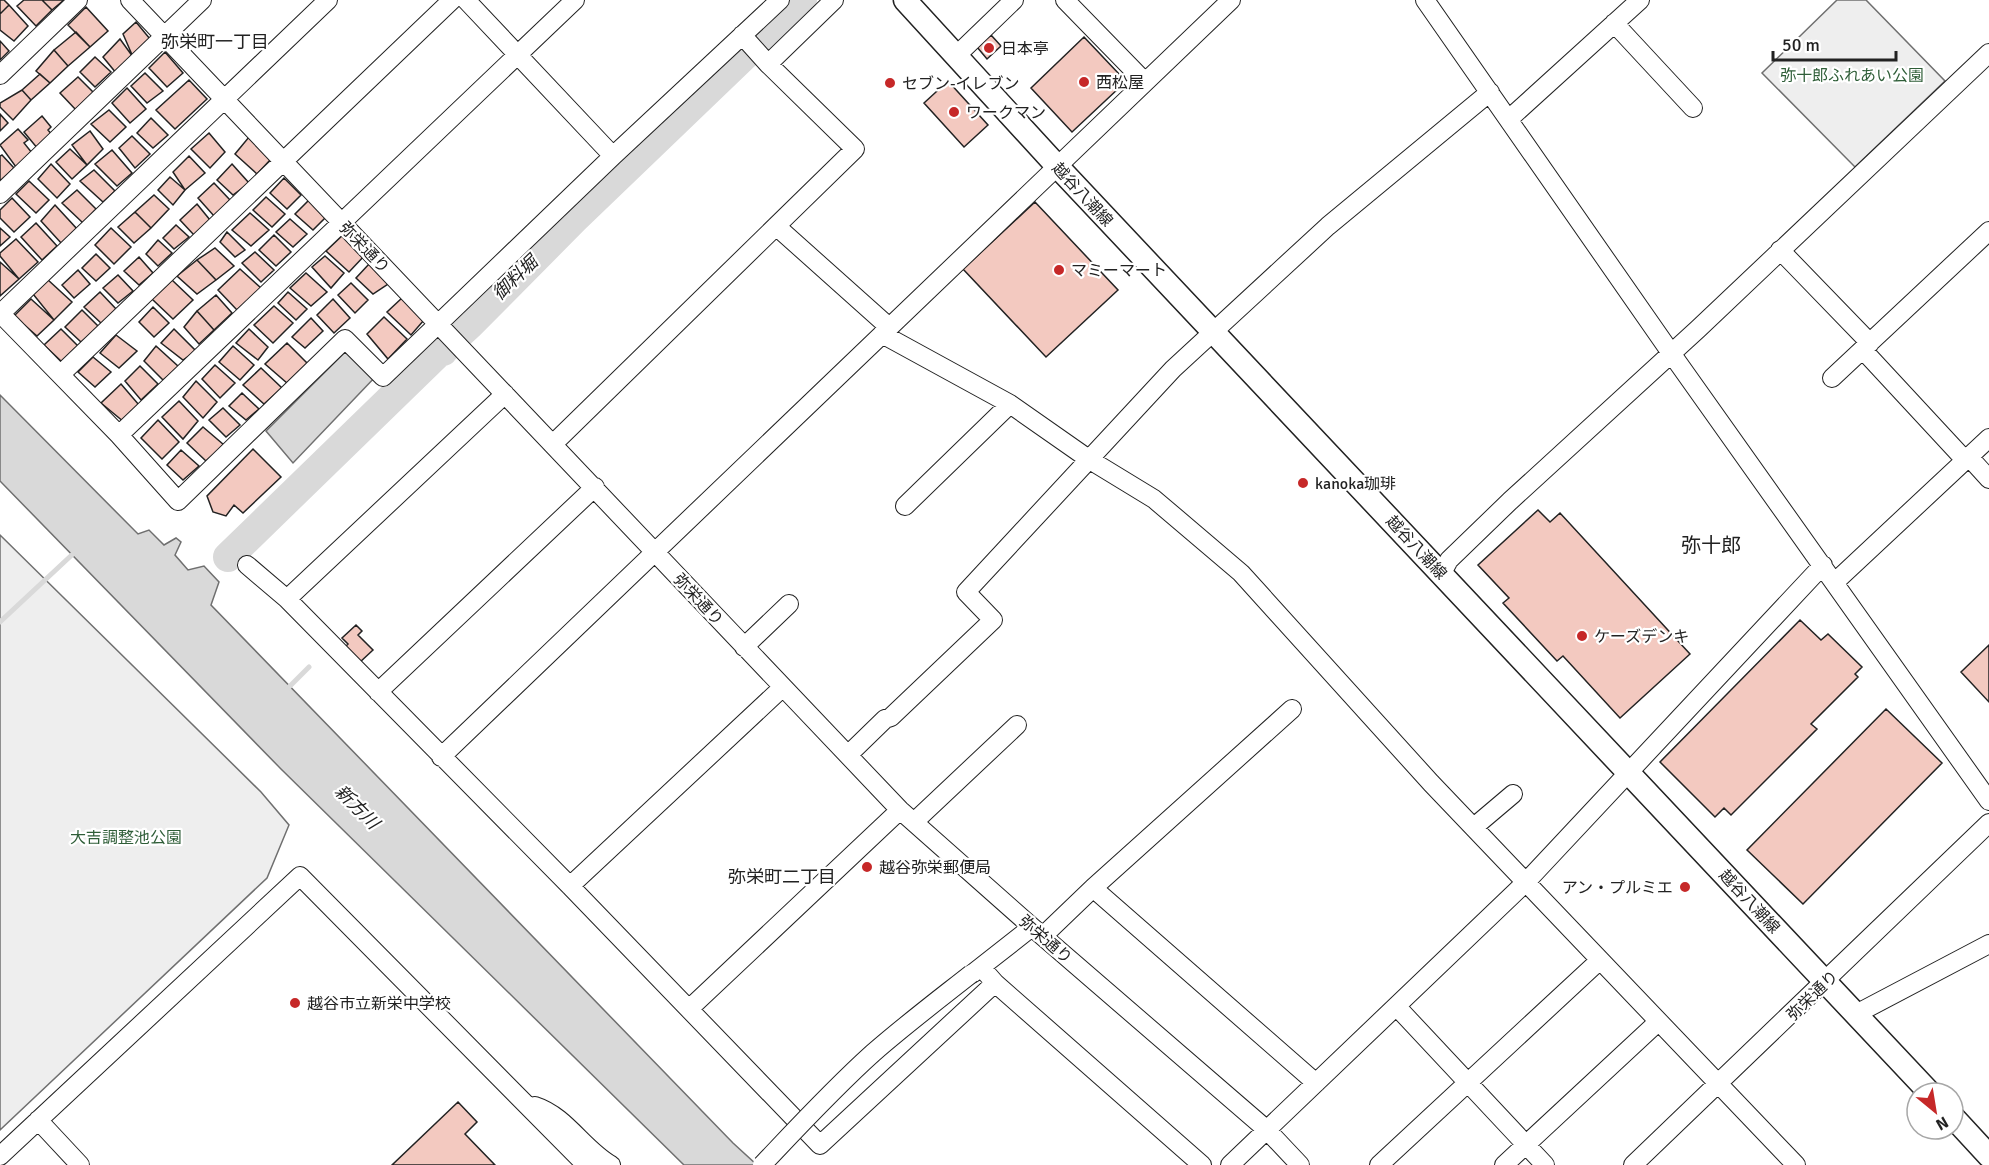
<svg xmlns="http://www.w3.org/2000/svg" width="1989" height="1165" viewBox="0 0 1989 1165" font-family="Signika,'Noto Sans JP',sans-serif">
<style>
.green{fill:#eee;stroke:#6f6f6f;stroke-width:1.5}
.water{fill:#d9d9d9;stroke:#6f6f6f;stroke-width:1.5}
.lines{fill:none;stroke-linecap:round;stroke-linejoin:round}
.stream{stroke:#d9d9d9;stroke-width:5}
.river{stroke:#d9d9d9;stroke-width:30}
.building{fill:#f3c9c0;stroke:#222;stroke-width:1.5}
.minor-casing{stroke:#222;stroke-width:20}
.major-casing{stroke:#222;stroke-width:25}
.minor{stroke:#fff;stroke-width:18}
.major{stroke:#fff;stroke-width:22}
.minor-bridge-casing{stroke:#222;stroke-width:20;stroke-linecap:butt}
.minor-bridge{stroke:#fff;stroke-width:18}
.poi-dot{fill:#c62828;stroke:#fff;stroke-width:2}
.labels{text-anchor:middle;stroke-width:4.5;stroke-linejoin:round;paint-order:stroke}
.poi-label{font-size:16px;fill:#222;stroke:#fff;text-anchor:start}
.park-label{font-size:16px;fill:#2f5e38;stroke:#fff}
.street-label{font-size:16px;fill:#222;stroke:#fff}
.neighbourhood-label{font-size:18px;fill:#222;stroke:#fff}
.water-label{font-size:18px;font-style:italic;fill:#222;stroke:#fff}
.quarter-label{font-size:20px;fill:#222;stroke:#fff}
</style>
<rect width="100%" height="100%" fill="#fff"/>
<path class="green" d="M1837 0H1866L1945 81 1855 167 1762 73Z
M0 535 261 792 289 825 267 878 0 1130Z"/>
<path class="water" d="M351 346 378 374 293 463 266 431Z
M0 395 138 534 149 530 164 545 176 538 181 542 175 555 188 570 204 566 219 582 211 605 733 1143 757 1165H684L281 769 0 481Z"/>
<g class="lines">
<path class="stream" d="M0 622 75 552
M286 690 309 667"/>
<path class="river" d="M228 557 440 351H443L446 346 469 325 574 219 802 0"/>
</g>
<path class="building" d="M0 0H4L9 5 0 14Z
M24 0H42L52 10 36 26 17 6Z
M42 0H64L52 10Z
M9 5 28 26 14 41 0 30V14Z
M86 7 108 31 90 47 68 25Z
M136 22 150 39 133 57 123 34Z
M76 32 90 47 68 66 54 50Z
M991 35 1001 46 987 59 977 47Z
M1084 37 1119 74 1113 80 1120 87 1072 132 1031 88Z
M120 39 133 57 117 74 103 57Z
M0 41 9 51 0 60Z
M54 50 68 66 50 83 36 71Z
M165 52 183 73 167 87 149 68Z
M95 57 111 72 95 87 80 72Z
M145 73 163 91 147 103 131 86Z
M40 74 50 83 31 100 22 90Z
M78 77 94 93 76 110 60 93Z
M189 80 207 99 175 129 156 110Z
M948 81 988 125 964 147 924 103Z
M127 88 146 109 130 123 112 103Z
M22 90 31 100 13 120 0 107V103Z
M109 110 126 127 110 142 91 124Z
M0 114 8 123 0 131Z
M42 116 51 127 48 130 53 136 38 149 24 132Z
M151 118 168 135 153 148 137 133Z
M18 129 28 140 24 143 32 153 16 167 0 145Z
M90 131 103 149 87 165 72 145Z
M209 133 225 152 210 168 191 149Z
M132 136 150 154 135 168 119 148Z
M249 137 271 159 257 174 235 154Z
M70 149 87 165 72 179 56 162Z
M112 150 132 173 117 186 95 164Z
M2 155 14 168 0 181V156Z
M189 156 205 173 185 190 173 172Z
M51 164 70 184 57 198 38 179Z
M232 164 249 183 233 195 217 180Z
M94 170 115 191 103 202 80 181Z
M170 177 185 190 173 205 158 190Z
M284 178 301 195 287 209 270 193Z
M29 181 49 200 36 213 16 194Z
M214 183 230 200 214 216 198 198Z
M77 190 96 209 83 223 62 203Z
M154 195 169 209 151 228 135 212Z
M266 197 285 214 272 227 253 210Z
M12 198 30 217 14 232 0 218V210Z
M309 200 327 216 313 230 295 214Z
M1035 202 1118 290 1046 357 963 269Z
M197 204 210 220 194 235 180 220Z
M55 205 78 230 62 244 41 221Z
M135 212 151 228 134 243 118 227Z
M250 213 269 230 251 246 232 230Z
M290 219 307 234 293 247 276 232Z
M36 223 57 246 42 260 21 237Z
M176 225 189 237 174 249 163 238Z
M0 228 10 237 0 246Z
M111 228 131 247 114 264 95 245Z
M227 232 245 250 235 257 220 242Z
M345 233 366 254 349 272 326 251Z
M274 235 291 252 276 266 259 250Z
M16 239 38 262 19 279 0 256V253Z
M158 240 172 253 158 266 146 254Z
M215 248 234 266 216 280 197 260Z
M255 252 274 270 261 282 242 263Z
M96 254 110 268 96 281 82 268Z
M325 256 344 273 331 288 312 267Z
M139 257 153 273 139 285 124 271Z
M197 260 216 280 197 294 177 276Z
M0 262 19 279 0 296Z
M369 264 388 284 373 294 356 278Z
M240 269 261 288 237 310 218 290Z
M78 270 90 284 74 298 62 285Z
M306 273 327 292 311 306 290 288Z
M118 275 133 291 118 303 103 288Z
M47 279 72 302 54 320 33 294Z
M172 280 193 300 173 319 152 299Z
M351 283 368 300 355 313 338 295Z
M100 292 117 310 102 324 84 307Z
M288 292 307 309 296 320 278 303Z
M216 295 232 313 214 330 197 311Z
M403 297 424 320 411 335 387 312Z
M31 299 54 320 37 336 14 316Z
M333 299 350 318 334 333 317 315Z
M274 306 293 323 273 343 254 325Z
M153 307 169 323 154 337 139 322Z
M82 310 99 327 81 342 65 327Z
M197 311 214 330 199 344 184 327Z
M384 317 407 339 388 359 367 334Z
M311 318 323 331 305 348 292 337Z
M61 329 78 346 62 362 44 345Z
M174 329 196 351 183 360 161 343Z
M249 329 268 347 258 360 236 343Z
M116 335 137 351 119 368 100 353Z
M287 343 308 364 287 383 265 364Z
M156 346 179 367 163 380 144 361Z
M233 346 254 365 240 380 219 362Z
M93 357 111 372 95 387 78 372Z
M215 365 235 383 220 398 202 379Z
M140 366 158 384 141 400 125 381Z
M261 368 282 388 264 404 243 385Z
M196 381 217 402 203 418 183 397Z
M121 384 139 405 124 422 101 403Z
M242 393 259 409 246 420 229 406Z
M179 401 198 421 183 439 162 417Z
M223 408 240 425 226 437 209 420Z
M158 420 179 442 162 459 141 438Z
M203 427 224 445 206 461 187 443Z
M253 449 281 477 243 513 234 505 226 516 213 512 207 496Z
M181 450 199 466 183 480 167 465Z
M1538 510 1550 522 1560 513 1690 654 1620 718 1563 656 1557 661 1503 603 1509 598 1478 565Z
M1800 620 1821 640 1828 634 1862 667 1855 674 1858 677 1811 724 1817 729 1731 815 1724 808 1715 817 1660 762Z
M356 625 362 631 358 635 373 650 359 663 344 648 348 644 342 638Z
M1989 645V702L1961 672Z
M1886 709 1942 763 1803 904 1747 850Z
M458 1102 477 1122 465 1134 495 1165H392Z"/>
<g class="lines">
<defs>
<path id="minor" d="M130 0 900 810 1032 927 1267 1130 1300 1165
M466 0 613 156
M1065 0 1145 82
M1425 0 1671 353 1989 801
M1614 23 1693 108
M957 55 1014 0
M768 64 834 0
M0 75 78 0
M1509 119 1640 0
M0 194 202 0
M776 226 889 327
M1780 250 1870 343
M0 313 119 435 178 501 345 339 383 377 613 156 780 0
M0 314 328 0
M882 334 1010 404 1090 460 1154 499 1241 573 1431 783 1796 1165
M1863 350 1965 460
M61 374 452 0
M1832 378 1989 231
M119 435 575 0
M553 444 855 149 768 64 742 35
M1969 457 1989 479
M905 506 1010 404
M247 565 287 599 570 886 820 1145 995 983
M1442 573 1449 560 1510 501 1698 329 1989 53
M1835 582 1989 438
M287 599 505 394
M744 647 789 604
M378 692 595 487
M848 755 885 719 891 717 993 620 966 592 1173 369 1328 226 1490 92
M441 757 1231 0
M914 822 1017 725
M1474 827 1513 794
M570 886 783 687
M1093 888 1316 1083
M1043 936 1093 888 1292 709
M981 967 995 983 1202 1165
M972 974 1032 927
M1397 1007 1545 1165
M689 1009 900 810
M1856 1014 1989 944
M535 1106C566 1116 583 1149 611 1165
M38 1120 80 1165
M0 1156 300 876 586 1165
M1230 1165 1526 882 1823 565
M1379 1165 1600 960
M1504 1165 1658 1022
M1633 1165 1989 823"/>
<path id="major" d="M905 0 1057 166 1930 1093
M1953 1117 1989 1156"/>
</defs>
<use href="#minor" class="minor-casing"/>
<use href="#major" class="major-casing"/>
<use href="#minor" class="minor"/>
<use href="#major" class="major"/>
<defs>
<path id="minor-bridge" d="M762 1165C798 1127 834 1088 873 1053 905 1025 938 1000 971 974"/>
</defs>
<use href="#minor-bridge" class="minor-bridge-casing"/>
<use href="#minor-bridge" class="minor-bridge"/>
</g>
<g class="poi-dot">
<circle cx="989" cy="48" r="6"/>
<circle cx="1084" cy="82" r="6"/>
<circle cx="890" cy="83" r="6"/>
<circle cx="954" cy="112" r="6"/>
<circle cx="1059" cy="270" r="6"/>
<circle cx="1303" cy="483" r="6"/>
<circle cx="1582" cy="636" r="6"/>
<circle cx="867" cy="867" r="6"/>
<circle cx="1685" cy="887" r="6"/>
<circle cx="295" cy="1003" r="6"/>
</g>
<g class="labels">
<g class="poi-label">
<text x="1001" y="54">日本亭</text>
<text x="1096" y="88">西松屋</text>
<text x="902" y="89">セブン-イレブン</text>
<text x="966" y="118">ワークマン</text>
<text x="1071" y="276">マミーマート</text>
<text x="1315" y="489">kanoka珈琲</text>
<text x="1594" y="642">ケーズデンキ</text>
<text x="879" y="873">越谷弥栄郵便局</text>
<text x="1673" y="893" text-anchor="end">アン・プルミエ</text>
<text x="307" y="1009">越谷市立新栄中学校</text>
</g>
<g class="park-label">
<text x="1852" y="81">弥十郎ふれあい公園</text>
<text x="126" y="843">大吉調整池公園</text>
</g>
<g class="street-label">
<text transform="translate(1083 194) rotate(47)" y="6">越谷八潮線</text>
<text transform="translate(365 247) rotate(46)" y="6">弥栄通り</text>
<text transform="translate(1417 547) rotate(47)" y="6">越谷八潮線</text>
<text transform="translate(699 599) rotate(47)" y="6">弥栄通り</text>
<text transform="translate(1750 901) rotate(47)" y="6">越谷八潮線</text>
<text transform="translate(1046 939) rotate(41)" y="6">弥栄通り</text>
<text transform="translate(1812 995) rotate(-44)" y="6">弥栄通り</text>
</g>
<g class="neighbourhood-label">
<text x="215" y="48">弥栄町一丁目</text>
<text x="782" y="883">弥栄町二丁目</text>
</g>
<g class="water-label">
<text transform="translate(515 278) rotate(-44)" y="6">御料堀</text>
<text transform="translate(357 807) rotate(45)" y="6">新方川</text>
</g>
<g class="quarter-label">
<text x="1711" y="552">弥十郎</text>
</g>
</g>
<g transform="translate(1935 1111) rotate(150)"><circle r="28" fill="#ffffff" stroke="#a7a7a7" stroke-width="1.5"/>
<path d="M0-4.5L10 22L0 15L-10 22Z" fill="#c62828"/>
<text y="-9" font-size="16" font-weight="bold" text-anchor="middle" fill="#222222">N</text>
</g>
<path d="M1773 51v9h123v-9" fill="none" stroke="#222222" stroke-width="3"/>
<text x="1782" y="51" font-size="18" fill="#222222" stroke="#ffffff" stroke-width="4.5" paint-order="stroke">50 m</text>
</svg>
